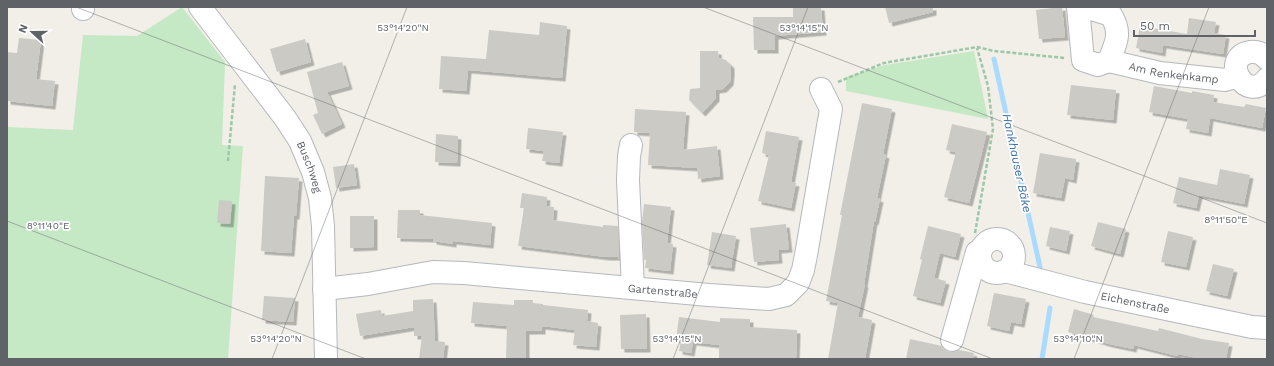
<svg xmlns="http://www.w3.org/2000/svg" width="1274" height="366" viewBox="0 0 1274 366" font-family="'Work Sans',sans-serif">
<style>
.green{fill:#c5e8c5}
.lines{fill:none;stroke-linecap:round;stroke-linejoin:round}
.stream{stroke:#aadaff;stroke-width:5}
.building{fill:#cccac5;filter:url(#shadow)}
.minor-casing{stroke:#b5b8bc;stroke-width:24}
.path{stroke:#9cc7a9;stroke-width:2.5;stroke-dasharray:4 2;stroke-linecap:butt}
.minor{stroke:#fff;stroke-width:22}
.ticks{fill:none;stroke:#5f6368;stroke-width:1;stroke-opacity:0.45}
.labels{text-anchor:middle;stroke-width:3.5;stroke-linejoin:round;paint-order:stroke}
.street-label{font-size:11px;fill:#5f6368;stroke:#fff}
.water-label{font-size:12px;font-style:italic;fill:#4174aa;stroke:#fff}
.ticks-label{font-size:10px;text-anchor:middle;fill:#5f6368;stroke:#fff;stroke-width:3.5;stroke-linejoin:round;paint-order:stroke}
</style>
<defs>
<filter id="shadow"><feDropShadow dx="3.5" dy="3.5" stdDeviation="0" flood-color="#0004"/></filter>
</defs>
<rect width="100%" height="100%" fill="#f1efe8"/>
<path class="green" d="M182 7 225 62 222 145 243 146 228 359H7V127L73 130 83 35 137 36Z
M974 51 988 119 846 91V77L885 65Z"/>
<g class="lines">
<path class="stream" d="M994 59 1040 267
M1042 359 1050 308"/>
</g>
<path class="building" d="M793 7H821L823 32 775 36V50H754L753 17H793Z
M885 7H933V12L889 23Z
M1062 7 1065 37 1039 39 1036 10Z
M1189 18 1216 22 1214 33 1226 35 1223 54 1163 45 1162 53 1136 48 1140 26 1187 34Z
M540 22 567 26 562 78 468 70 466 91 439 89 441 56 486 59 489 30 539 35Z
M19 38 41 40 36 79 55 81 52 106 7 101V52L17 53Z
M305 39 311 62 277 72 270 49Z
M700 51H718L719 58 726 60 731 65V73L730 82 723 89 716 90V98L702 113 689 100 690 89 700 88Z
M342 62 349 86 327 92 342 124 322 134 313 115 318 113 307 72Z
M1071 85 1116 90 1113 120 1067 115Z
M1154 86 1192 93V91L1214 95 1213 102 1244 107 1246 104 1266 108 1262 128 1210 118 1208 133 1186 129 1188 119 1149 112Z
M862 103 892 109 883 154 886 155 877 198 880 199 875 222 874 221 864 284H865L858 317 872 320 865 359H828L838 303 826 301 842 215H840Z
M635 109 686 112 683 150 717 146 720 176 698 179 697 168 648 165 650 133 634 132Z
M952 124 987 132 969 203 944 197 956 152 946 150Z
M528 128 563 132 559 163 542 161 544 151 526 149Z
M766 131 799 137 791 182 796 183 791 208 758 201 769 155 762 153Z
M436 134 458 136 457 163 435 162Z
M1040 153 1076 159 1073 180 1065 178 1061 198 1033 193Z
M354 164 357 185 336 188 333 167Z
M1220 169 1250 175 1244 204 1199 195 1196 208 1173 203 1179 177 1217 185Z
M265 176 299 178 296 216H294L291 253 261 251Z
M522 193 547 197 546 206 554 207 553 220 603 227V225L618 226 619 259 618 257H606L518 246 524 208H520Z
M219 200 232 201 230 224 217 223Z
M644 204 671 207 667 243 673 244 670 271 645 268 646 260H644L642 222Z
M398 210H420V215L492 223 490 245 453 241V244L433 241V239L397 238Z
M350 216H374V247L350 248Z
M1098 222 1126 229 1120 254 1091 246Z
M786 224 789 249 778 250 779 260 754 262 750 228Z
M928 226 961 234 955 257 940 253 934 278 946 281 940 303 913 296 922 260 920 259Z
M1050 227 1070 231 1066 251 1046 246Z
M1168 231 1193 237 1186 267 1161 262Z
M712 232 736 236 731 268 707 265Z
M1213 264 1234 269 1227 296 1206 291Z
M994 293 1026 299 1021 324 1011 322 1009 331 987 326Z
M264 296 295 298 293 322 262 320Z
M433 299 435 341 445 342 443 359H419L422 336H414V327L360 336 356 314 381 310 382 316 413 311V300Z
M514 300H533V303L543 304V305L588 310 587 321 598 323 596 347 573 345 575 330 542 326V331H526V359H506L507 326 471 323 473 302 514 305Z
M1074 309 1094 315 1093 317 1158 331 1159 328 1202 339 1229 343 1226 359H1202L1178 354 1177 356 1134 345 1133 349 1109 344 1068 332Z
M646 314 647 349H621L620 315Z
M679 317 720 322V318L750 319V327L797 330 796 359H719V345L693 342 691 353 679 351 681 341 676 340Z
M910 339 942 346 943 349 949 352H955L959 350 974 353 973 359H906Z"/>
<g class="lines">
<defs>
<g id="minor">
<path id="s1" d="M200 7 285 118 300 141 313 172 320 198 323 226 326 359"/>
<path d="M1078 7 1083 60 1098 65 1109 61C1116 43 1122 33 1111 15L1085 7"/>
<path d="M83 9V7"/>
<path d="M1267 59C1263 54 1257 51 1250 52 1219 58 1246 105 1267 79"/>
<path id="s2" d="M1109 61 1160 73 1225 80 1238 76"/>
<path d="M631 145 629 156 628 180 633 288"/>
<circle cx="997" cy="256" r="17"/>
<path id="s3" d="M1005 271 1085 292 1252 327 1267 328"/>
<path id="s4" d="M324 289 368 284 433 272 464 273 709 295 769 299 786 295 798 283 803 270 806 255 831 109 821 89"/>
<path d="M952 340 977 252 981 250"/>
</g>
</defs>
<use href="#minor" class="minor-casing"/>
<path class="path" d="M838 82 884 63 977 47 994 51 1065 58
M228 161 235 84
M975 233 993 129 988 86 977 48"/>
<use href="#minor" class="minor"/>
</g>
<path class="ticks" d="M76 7 993 359M703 7 1267 223M7 221 366 359M272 359 407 7M673 359 808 7M1074 359 1209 7"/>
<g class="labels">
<g class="street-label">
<text dy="4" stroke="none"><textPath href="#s2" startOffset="66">Am Renkenkamp</textPath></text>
<text dy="4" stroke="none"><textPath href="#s1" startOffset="195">Buschweg</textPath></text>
<text dy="4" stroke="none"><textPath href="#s4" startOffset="341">Gartenstraße</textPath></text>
<text dy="4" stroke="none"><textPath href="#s3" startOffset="134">Eichenstraße</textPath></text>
</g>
<g class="water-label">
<text transform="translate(1017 163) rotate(78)" y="4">Hankhauser Bäke</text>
</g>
</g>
<g class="ticks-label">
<text x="403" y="31">53°14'20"N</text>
<text x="804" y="31">53°14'15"N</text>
<text x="1226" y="223">8°11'50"E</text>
<text x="48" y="229">8°11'40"E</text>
<text x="276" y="342">53°14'20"N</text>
<text x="677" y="342">53°14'15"N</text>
<text x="1078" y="342">53°14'10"N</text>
</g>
<rect width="1274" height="366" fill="none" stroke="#5f6368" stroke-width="16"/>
<g transform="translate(32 32) rotate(291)" stroke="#ffffff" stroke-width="3" paint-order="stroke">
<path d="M0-3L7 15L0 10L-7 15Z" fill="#5f6368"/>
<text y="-6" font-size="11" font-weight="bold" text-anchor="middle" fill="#5f6368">N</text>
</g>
<path d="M1134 30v6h121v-6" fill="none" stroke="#5f6368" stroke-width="2"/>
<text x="1140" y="30" font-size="12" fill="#5f6368" stroke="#ffffff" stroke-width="3" paint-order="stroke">50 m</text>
</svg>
